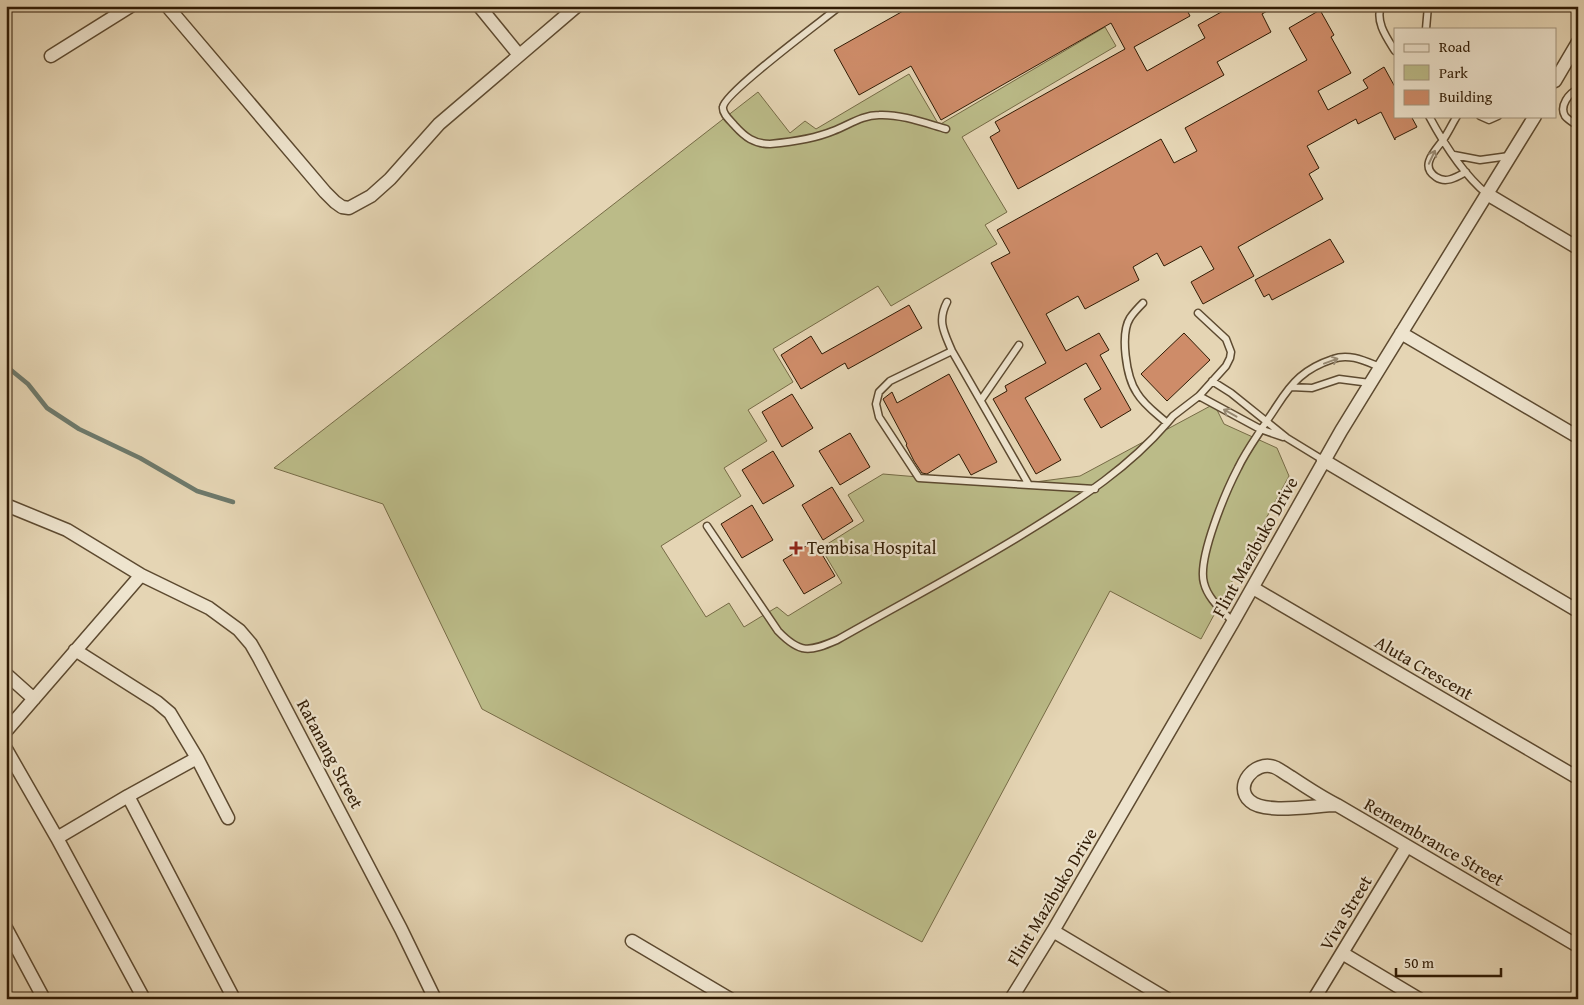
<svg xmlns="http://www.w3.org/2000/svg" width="1584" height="1005" viewBox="0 0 1584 1005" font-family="'Gentium Book Plus',serif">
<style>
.green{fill:#bb8;stroke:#766b46}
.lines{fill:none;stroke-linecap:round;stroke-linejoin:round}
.stream{stroke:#6d796b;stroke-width:4.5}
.building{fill:#ce8c69;stroke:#301b04}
.service-casing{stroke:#5d4a30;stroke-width:9}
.minor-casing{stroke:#5d4a30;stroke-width:15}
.service{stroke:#eee4ce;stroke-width:6}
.minor{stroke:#eee4ce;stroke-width:12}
.oneway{stroke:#988a73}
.poi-dot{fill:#8f2418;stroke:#eee4ce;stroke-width:2}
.labels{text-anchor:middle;stroke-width:4.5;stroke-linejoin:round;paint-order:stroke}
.street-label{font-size:18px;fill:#301b04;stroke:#eee4ce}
.poi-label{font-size:18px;fill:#301b04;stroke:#eee4ce;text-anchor:start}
</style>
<rect width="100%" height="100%" fill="#e5d5b4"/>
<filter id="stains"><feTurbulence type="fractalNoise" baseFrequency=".004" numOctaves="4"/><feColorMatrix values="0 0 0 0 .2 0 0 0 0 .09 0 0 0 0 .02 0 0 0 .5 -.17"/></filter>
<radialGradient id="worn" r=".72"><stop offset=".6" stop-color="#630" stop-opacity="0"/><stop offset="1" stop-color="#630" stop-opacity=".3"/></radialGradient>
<path class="green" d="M1105 27 1116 46 962 137 1007 212 985 225 997 244 891 306 878 286 773 349 793 382 748 410 767 441 724 468 741 496 661 546 706 617 729 603 744 627 777 607 788 616 842 583 821 548 864 521 848 495 883 474 1013 485 1080 476 1214 404 1224 424 1277 448 1289 476 1201 639 1110 591 922 942 482 709 383 504 274 468 758 92 790 133 805 121 816 129 909 74 939 125Z"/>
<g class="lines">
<path class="stream" d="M6 366 28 384 47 408 79 429 140 458 197 491 233 502"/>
</g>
<path class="building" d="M912 6H1185L1190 16 1134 47 1147 71 1205 38 1198 25 1232 6H1276L1262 14 1271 32 1217 62 1224 75 1018 189 990 137 1000 131 995 122 1125 49 1111 23 941 120 911 66 859 95 834 50Z
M1320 10 1334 35 1331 37 1351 73 1318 91 1328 110 1368 88 1363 80 1384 67 1395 87V116H1411L1417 127 1395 138V140L1381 112 1358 124 1356 119 1307 146 1319 168 1309 174 1323 199 1238 247 1254 276 1203 304 1191 282 1214 269 1201 246 1164 266 1157 253 1133 267 1139 280 1085 309 1078 296 1046 314 1066 351 1099 333 1109 350 1100 355 1131 410 1101 428 1084 399 1101 389 1086 363 1025 398 1061 460 1036 474 993 399 1007 391 1005 386 1046 363 991 263 1010 253 997 230 1161 139 1174 163 1197 151 1185 128 1307 60 1289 28Z
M1330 239 1344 262 1272 300 1269 294 1264 297 1255 280Z
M909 305 922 328 848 369 845 363 801 389 781 355 811 336 822 354Z
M1184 333 1210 360 1167 401 1141 374Z
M949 374 997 462 971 475 959 454 927 474 922 473 914 461 906 445 907 444 883 399 892 392 897 403Z
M792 394 813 428 782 447 762 412Z
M850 433 870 467 840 485 819 451Z
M773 451 794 486 763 504 742 470Z
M832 487 853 521 823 540 802 505Z
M752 505 773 540 742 558 721 524Z
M814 541 835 576 804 594 783 560Z"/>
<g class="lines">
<defs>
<path id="service" d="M840 6C823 20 724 93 723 107 722 114 731 121 735 126 745 137 754 144 770 144 791 142 814 139 833 131 849 125 862 115 879 115 901 114 925 123 946 129
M1381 6C1375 22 1387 38 1395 51
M1426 29 1428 6
M1578 89C1569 93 1559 106 1565 116 1568 120 1574 123 1578 126
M1429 116C1444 144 1463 174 1487 194
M1457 116C1452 124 1448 133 1443 140 1435 151 1419 166 1436 177 1446 184 1457 177 1466 172
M1480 116 1489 120 1498 116
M1454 155 1480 160 1509 156
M947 302C937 321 944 332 952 351L1029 485 1095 489
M1143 303C1139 307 1134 312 1130 318 1120 334 1126 377 1137 393 1144 405 1157 414 1167 423L1173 416 1199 396 1226 366 1230 358 1231 352 1226 339 1198 313
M952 351 890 381 879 392 876 404 879 417 919 478 1029 485
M1212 381 1231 393 1287 438 1323 460
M1291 387 1312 388 1339 379 1370 383
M1199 396 1260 429 1283 437
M981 400 1019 345
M707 526 778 631C800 654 809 652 837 640 902 603 969 568 1033 528 1083 497 1128 468 1167 423
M1233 622C1222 610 1208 599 1204 583 1197 559 1226 491 1238 468 1246 451 1258 435 1268 419 1278 405 1286 389 1300 377 1309 369 1321 363 1333 359 1349 353 1365 361 1380 367"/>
<path id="minor" d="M167 6 325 192 335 202 342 207 349 208 371 196 390 179 439 124 577 6
M479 6 519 55
M51 56 131 6
M1555 81 1578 42
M1487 194 1578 248
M1401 333 1578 437
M1323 460 1578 611
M6 505 67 530 141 575 209 608 239 630 251 644 259 658 401 929 435 999
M1253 588 1578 778
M75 650 157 702 170 713 197 758 228 818
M6 674 34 699
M6 731 141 575
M6 749 57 838 144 999
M128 796 234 999
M1337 805C1316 805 1265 815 1250 801 1233 786 1255 760 1274 767 1280 769 1285 774 1291 777 1306 787 1321 797 1337 805L1578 946
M57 838 128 796 197 758
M6 928 44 999
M1053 931 1167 999
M632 941 730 999
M1342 953 1419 999
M1011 999 1053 931 1233 622 1341 431 1535 116
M1314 999 1407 846"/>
</defs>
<use href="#service" class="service-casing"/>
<use href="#minor" class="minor-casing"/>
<use href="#service" class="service"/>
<use href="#minor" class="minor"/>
</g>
<defs><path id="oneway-shaft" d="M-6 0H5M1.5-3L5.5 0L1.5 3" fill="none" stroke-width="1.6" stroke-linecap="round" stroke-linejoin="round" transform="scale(1.25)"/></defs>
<g class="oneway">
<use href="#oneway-shaft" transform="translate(1432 157) rotate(-65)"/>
<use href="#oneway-shaft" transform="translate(1331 361) rotate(-20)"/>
<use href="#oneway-shaft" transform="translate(1230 413) rotate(-151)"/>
</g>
<path class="poi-dot" d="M793.5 540.5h5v5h5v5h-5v5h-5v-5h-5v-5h5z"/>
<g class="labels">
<g class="street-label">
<text transform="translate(1255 547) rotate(-61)" y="6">Flint Mazibuko Drive</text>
<text transform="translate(1424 668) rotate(30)" y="6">Aluta Crescent</text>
<text transform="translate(330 754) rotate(62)" y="6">Ratanang Street</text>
<text transform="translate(1434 842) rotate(30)" y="6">Remembrance Street</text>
<text transform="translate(1052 897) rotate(-59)" y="6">Flint Mazibuko Drive</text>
<text transform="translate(1346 913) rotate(-59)" y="6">Viva Street</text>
</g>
<g class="poi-label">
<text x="807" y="554">Tembisa Hospital</text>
</g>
</g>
<rect width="1584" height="1005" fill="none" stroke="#e5d5b4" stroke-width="25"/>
<rect x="8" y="8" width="1569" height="990" fill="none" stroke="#301b04" stroke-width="2.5"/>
<rect x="12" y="12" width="1559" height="980" fill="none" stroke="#301b04"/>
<rect x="1394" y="28" width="162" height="90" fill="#eee4ce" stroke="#a2947d"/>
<rect x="1404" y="44" width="25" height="8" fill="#eee4ce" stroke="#a2947d"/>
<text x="1439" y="52" font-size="15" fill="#301b04">Road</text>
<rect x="1404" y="65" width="25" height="15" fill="#bbbb88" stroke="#a2947d"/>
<text x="1439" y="78" font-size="15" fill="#301b04">Park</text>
<rect x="1404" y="90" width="25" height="15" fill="#ce8c69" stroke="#a2947d"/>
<text x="1439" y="102" font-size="15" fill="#301b04">Building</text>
<path d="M1396 968v8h105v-8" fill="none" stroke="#301b04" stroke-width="2.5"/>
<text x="1404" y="968" font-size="15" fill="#301b04" stroke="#eee4ce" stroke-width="4" paint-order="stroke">50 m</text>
<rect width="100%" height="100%" filter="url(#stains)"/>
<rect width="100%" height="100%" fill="url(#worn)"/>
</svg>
